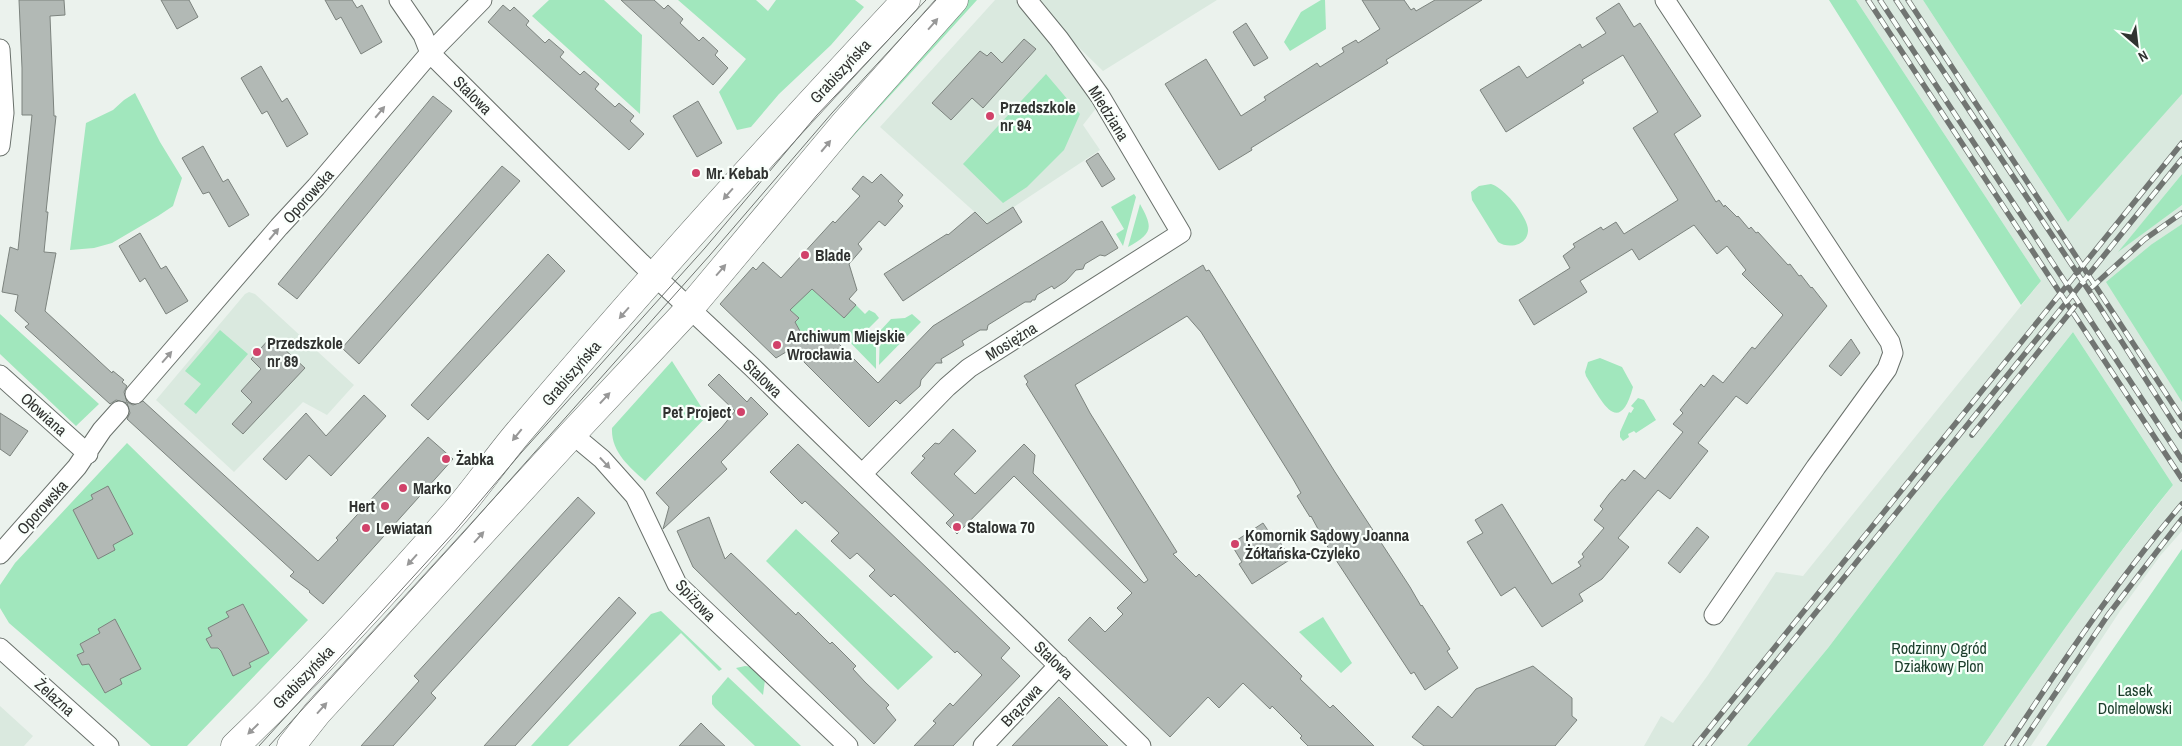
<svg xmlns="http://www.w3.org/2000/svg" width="2182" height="746" viewBox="0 0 2182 746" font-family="'Archivo Narrow',sans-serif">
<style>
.built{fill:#dae9df}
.green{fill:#a1e7bd}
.building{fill:#b2b9b5;stroke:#7c837e}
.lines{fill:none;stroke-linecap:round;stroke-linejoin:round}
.street-casing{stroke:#69706b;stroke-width:21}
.secondary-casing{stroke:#69706b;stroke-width:29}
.street{stroke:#fff;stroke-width:19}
.secondary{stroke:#fff;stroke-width:28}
.tram{stroke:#717572;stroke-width:1}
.rail-casing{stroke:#717572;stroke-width:5.5}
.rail{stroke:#f9fffb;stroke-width:4;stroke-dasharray:11;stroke-linecap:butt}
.oneway{fill:#989898}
.poi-dot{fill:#d1426a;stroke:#f9fffb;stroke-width:2}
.labels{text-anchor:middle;stroke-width:4.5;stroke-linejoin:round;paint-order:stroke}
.street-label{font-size:16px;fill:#303230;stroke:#f9fffb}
.poi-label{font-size:16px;font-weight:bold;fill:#303230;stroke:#f9fffb;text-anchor:start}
.park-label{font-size:16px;fill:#1a3d2a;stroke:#f9fffb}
</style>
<rect width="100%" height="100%" fill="#ebf2ed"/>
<path class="built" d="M995 0H1016L1049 41 1054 52 1059 53 1097 107 1083 125 1100 150 988 224 880 127Z
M1038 0H1217L1103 71 1065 34Z
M1856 0H1923L2068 222 2182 92V174L2120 250 2182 205V224L2152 244 2182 401V531L2160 556 2120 611 2031 746H1983L2047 651 2092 589 2173 485 2073 332 1938 503 1828 648 1747 746H1644L1661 716 1673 723 1708 675 1776 572 1803 576 2041 281Z
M249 292 255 294 354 385 327 415 303 402 234 472 156 400 245 294Z
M0 706 33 736 24 746H0Z"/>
<path class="green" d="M549 0H604L642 35 640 114 532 16Z
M678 0H756L768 11 776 0H855L864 7 831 45 779 94 751 127 737 130 719 92 746 59Z
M967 0H977L819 174Z
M1321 0H1325L1326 29 1290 51 1284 42 1301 12Z
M1829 0H1856L2041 281 2021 305Z
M1923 0H2182V94L2068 222Z
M1046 74 1080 114 1064 150 1027 187 1003 203 963 164Z
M135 93 160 142 182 178 173 206 158 216 112 243 94 248 70 250 86 123 113 110 124 100Z
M2182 174V205L2118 252Z
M1491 184C1504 187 1529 218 1528 231 1527 246 1508 249 1498 242L1472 200 1471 192 1479 186Z
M1134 194 1136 197 1123 246 1116 234 1124 229 1111 207Z
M1140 204C1154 229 1152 233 1128 247Z
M2182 224V402L2106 282 2152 244Z
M811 288 844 318 856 305 865 314 869 310 875 313 879 318 866 331 871 336 876 331V369L840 332 836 336 829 329 807 344 790 327 799 318 790 310Z
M0 314 99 404 76 426 0 354Z
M912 314 921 322 879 365 880 331 891 319 905 318Z
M220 330 248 354 196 414 184 404 201 384 185 371Z
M2073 332 2173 485C2105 569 2044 657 1983 746H1747L1828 648 1938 503Z
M1600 358 1622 367 1633 387C1619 439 1601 400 1586 376L1585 372 1588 362Z
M672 361 707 416 645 481C629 466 611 452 612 428Z
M1638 398 1644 400 1656 420 1636 433 1634 431 1628 434 1629 437 1623 441 1620 437V432L1629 412 1631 413 1634 408 1631 406Z
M127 443 308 620 187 746H151L9 623 0 608V585L15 563Z
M796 529 933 657 898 690 766 561Z
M2182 549V746H2046Z
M661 611 722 669 719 671 681 633 568 746H531L651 614Z
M1323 617 1352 663 1341 673 1299 632Z
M745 666 753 667 765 680 763 695 736 668Z
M728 677 801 746H755L715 708 712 704V696Z"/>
<path class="building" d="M19 0H64L65 15 50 16 54 116H56L46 212H48L44 252 56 253 45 311 112 373 113 371 124 380 122 382 127 386 124 392 127 402 133 405 143 401 318 561 338 540 336 538 428 437 453 459 323 604 309 592 310 591 290 576 294 572 127 419 130 413 127 403 116 400 110 404 25 327 29 324 15 311 18 295 2 292 10 247 18 250 32 115H22V68Z
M161 0H189L198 17 177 29Z
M325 0H352L357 8 362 5 382 42 361 54 341 17 336 20Z
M621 0H654L664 9 668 5 683 19 680 23 699 41 703 37 718 51 715 55 728 68 713 85Z
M1362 0H1404L1411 10 1414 8 1416 11 1435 0H1482L1386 60 1388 63 1251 148 1252 150 1219 170 1165 84 1206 59 1241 116 1266 100 1264 97 1303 72 1317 63 1320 67 1344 52 1342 48 1356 40 1358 43 1380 29Z
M1619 3 1634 27 1640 23 1701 116 1674 134 1716 202 1719 200 1724 207 1725 205 1737 217 1738 216 1749 229 1751 227 1756 233 1758 232 1788 265 1790 264 1799 276 1801 275 1811 288 1812 287 1827 306 1747 404 1736 396 1698 443 1708 451 1670 499 1658 490 1618 538 1629 547 1602 579 1579 594 1583 601 1542 627 1515 587 1501 596 1467 542 1483 533 1475 520 1502 504 1552 584 1581 566 1578 562 1584 557 1582 554 1604 528 1594 520 1603 509 1600 506 1609 494 1622 479 1625 481 1634 470 1645 479 1683 432 1673 424 1683 413 1680 410 1701 384 1704 387 1713 375 1723 383 1752 347 1755 349 1783 315 1742 274 1746 270 1727 246 1717 254 1694 225 1639 260 1632 249 1580 281 1587 292 1534 325 1519 300 1570 268 1563 256 1575 247 1573 244 1601 227 1603 230 1616 222 1624 234 1678 200 1633 128 1658 112 1623 55 1582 80 1584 83 1506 132 1480 90 1519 66 1527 78 1580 44 1582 48 1606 33 1596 18Z
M503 5 510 11 514 7 529 21 526 25 545 43 549 39 564 52 560 57 580 75 584 71 599 84 595 89 615 107 619 103 634 116 630 121 644 134 629 150 488 22Z
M1246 23 1268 58 1254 66 1233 32Z
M1024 39 1036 49 983 108 972 98 951 120 932 103 980 51 987 56 991 52 1002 63Z
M261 66 282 102 287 98 308 134 287 147 267 111 262 114 241 78Z
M433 96 452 111 297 299 278 284Z
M698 101 722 143 697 157 673 116Z
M203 146 223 182 228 179 249 215 229 227 209 192 203 194 182 158Z
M1098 153 1115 179 1102 187 1086 161Z
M502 166 520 181 359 364 342 348Z
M881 174 903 195 898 201 903 206 885 226 879 221 858 244 862 249 849 264 857 290 849 299 856 305 844 318 812 289 790 310 799 318 795 322 807 344 827 332 878 383 933 326 1102 221 1118 248 1105 256 1100 255 1085 264 1083 269 1076 270 1066 281 1054 289 1052 286 1037 295 1035 300H1032L1031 302H1025L988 325 987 330H980L962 341 964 345 941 359 942 363H936L921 380 920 386 900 404 896 400 869 427 791 349 776 358 720 304 753 267 756 270 763 262 781 278 833 221 835 223 860 196 852 189 863 176 872 183Z
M1013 207 1022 222 903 301 884 274 947 234 948 235 975 212 987 224Z
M140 233 161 269 166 266 188 301 166 314 145 278 140 282 119 246Z
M548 254 565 271 428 420 411 405Z
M1203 265 1206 271 1209 270 1335 472 1410 587 1421 606 1422 605 1450 649 1447 651 1458 668 1425 690 1414 672 1411 674 1330 551 1311 516 1310 517 1297 496 1301 493 1293 479 1201 332 1187 316 1075 385 1090 413 1177 552 1173 554 1196 577 1199 574 1302 676 1300 679 1330 708 1333 705 1374 746H1308L1300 738 1302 736 1272 706 1270 709 1243 683 1219 708 1208 697 1170 737 1068 640 1090 617 1105 632 1123 614 1117 608 1132 593 1014 476 957 534 946 523 954 515 911 473 925 458 922 456 935 443 939 444 953 429 976 451 954 474 975 494 1024 444 1035 455 1033 473 1144 583 1148 580 1026 384 1028 382 1024 376Z
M271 337 305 368 243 434 232 424 252 402 241 391 261 369 251 359Z
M1851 339 1860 353 1841 376 1829 366Z
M719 374 747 402 751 397 768 414 721 462 727 469 663 529 669 507 656 493 722 427 735 411 708 385Z
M364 395 386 416 331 476 309 455 286 480 263 459 306 413 326 436Z
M0 413 28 431 10 456 0 449Z
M798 444 1010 648 1001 658 1020 676 953 746H914L936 723 933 721 950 703 953 706 982 675 957 651 955 653 894 594 891 597 869 576 875 570 857 553 850 559 831 541 839 533 805 501 802 504 770 472Z
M108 486 133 534 113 545 115 550 98 559 73 510 93 499 91 495Z
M578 497 595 513 431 693 436 698 393 746H361L419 681 414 676Z
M709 517 725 559 731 553 796 615 798 612 830 644 832 642 856 666 853 669 865 682 889 705 886 708 896 720 874 744 693 567 677 531Z
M1263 523 1275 541 1278 539 1291 559 1252 584 1239 564 1242 562 1231 544Z
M1697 527 1709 537 1680 573 1668 563Z
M619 597 636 613 515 746H484Z
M243 604 269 653 249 663 251 667 233 676 221 651 218 648H211L206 639 212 636 208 628 229 617 226 612Z
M115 619 141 669 120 679 122 684 105 693 89 664 82 665 77 655 84 652 80 644 100 633 98 629Z
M1533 666 1572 698V716L1577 720 1555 746H1424L1412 737 1438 706 1452 718 1476 689Z
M1059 697 1108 746H1012Z
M701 723 711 733 725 746H679Z"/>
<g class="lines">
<defs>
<path id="street" d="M399 0 423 35 430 53 641 263 752 367 1141 746
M1665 0 1890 342 1893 353 1887 369 1816 467 1714 615
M0 49 4 113 0 146
M0 375 88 454
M135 394 279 227 316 187 430 53 482 0
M572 434 602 459 635 496 677 584 848 746
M862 474 947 387 969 368 1181 233 1100 96 1059 39 1027 0
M0 554 77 467 102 430 119 411
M0 648 109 746
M983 746 1059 665"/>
<path id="secondary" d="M235 746C311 673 383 595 453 515 476 489 496 459 519 432 644 285 774 141 906 0
M291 746 317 713 572 434 690 308 845 123 954 0"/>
</defs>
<use href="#street" class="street-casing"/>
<use href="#secondary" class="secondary-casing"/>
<use href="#street" class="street"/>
<use href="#secondary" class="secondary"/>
<path class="tram" d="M259 746 454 532 521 453 705 248 817 115 926 0
M269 746 463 533 710 255 832 113 936 0"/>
<defs>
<path id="rail" d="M1868 0 2182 479
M1880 0 2182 460
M1896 0 2099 306 2182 436
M1908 0 2182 418
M2091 288 2145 239 2182 213
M1972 435 2075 306
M1695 746 2182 143
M1708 746 2182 159
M2007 746C2062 663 2117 580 2182 504
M2020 746 2108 615 2182 519"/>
</defs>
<use href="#rail" class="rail-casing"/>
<use href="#rail" class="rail"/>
</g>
<defs><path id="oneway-solid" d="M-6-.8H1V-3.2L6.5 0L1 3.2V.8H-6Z" transform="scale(1.25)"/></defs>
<g class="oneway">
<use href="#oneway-solid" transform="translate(933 24) rotate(-49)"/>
<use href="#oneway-solid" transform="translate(380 112) rotate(-50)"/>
<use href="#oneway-solid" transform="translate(826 146) rotate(-50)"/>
<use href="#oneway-solid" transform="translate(728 194) rotate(131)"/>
<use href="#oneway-solid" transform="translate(274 234) rotate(-50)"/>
<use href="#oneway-solid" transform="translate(721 270) rotate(-49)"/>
<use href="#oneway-solid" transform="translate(624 313) rotate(131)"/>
<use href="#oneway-solid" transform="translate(167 357) rotate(-49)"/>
<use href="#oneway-solid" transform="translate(605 398) rotate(-47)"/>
<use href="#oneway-solid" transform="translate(517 435) rotate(129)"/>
<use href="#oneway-solid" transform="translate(605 463) rotate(47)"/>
<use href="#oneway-solid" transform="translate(479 537) rotate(-48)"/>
<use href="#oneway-solid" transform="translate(412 560) rotate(132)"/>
<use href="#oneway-solid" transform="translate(322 708) rotate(-48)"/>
<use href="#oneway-solid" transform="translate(253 729) rotate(136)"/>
</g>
<g class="poi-dot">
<circle cx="990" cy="116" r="5"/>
<circle cx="696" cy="173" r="5"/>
<circle cx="805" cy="255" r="5"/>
<circle cx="777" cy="345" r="5"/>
<circle cx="257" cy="352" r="5"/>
<circle cx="741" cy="412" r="5"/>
<circle cx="446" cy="459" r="5"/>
<circle cx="403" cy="488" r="5"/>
<circle cx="385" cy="506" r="5"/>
<circle cx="957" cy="527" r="5"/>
<circle cx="366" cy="528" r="5"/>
<circle cx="1235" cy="544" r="5"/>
</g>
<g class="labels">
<g class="street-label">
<text transform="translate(840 71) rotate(-47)" y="6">Grabiszyńska</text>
<text transform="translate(473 95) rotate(45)" y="6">Stalowa</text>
<text transform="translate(1109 113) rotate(58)" y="6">Miedziana</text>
<text transform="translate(308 196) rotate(-48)" y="6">Oporowska</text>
<text transform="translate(1011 341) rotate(-32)" y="6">Mosiężna</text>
<text transform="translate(571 373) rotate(-49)" y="6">Grabiszyńska</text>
<text transform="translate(763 378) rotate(44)" y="6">Stalowa</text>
<text transform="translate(44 414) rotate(42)" y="6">Ołowiana</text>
<text transform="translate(42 507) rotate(-48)" y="6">Oporowska</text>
<text transform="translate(696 600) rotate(47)" y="6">Spiżowa</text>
<text transform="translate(1054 660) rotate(44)" y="6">Stalowa</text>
<text transform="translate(303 677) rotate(-46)" y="6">Grabiszyńska</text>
<text transform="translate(55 697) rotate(42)" y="6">Żelazna</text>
<text transform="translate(1021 705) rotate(-47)" y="6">Brązowa</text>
</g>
<g class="poi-label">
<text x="1000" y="113">Przedszkole<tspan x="1000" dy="18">nr 94</tspan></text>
<text x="706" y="179">Mr. Kebab</text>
<text x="815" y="261">Blade</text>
<text x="787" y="342">Archiwum Miejskie<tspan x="787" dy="18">Wrocławia</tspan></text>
<text x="267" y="349">Przedszkole<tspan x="267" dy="18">nr 89</tspan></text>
<text x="731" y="418" text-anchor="end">Pet Project</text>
<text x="456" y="465">Żabka</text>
<text x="413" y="494">Marko</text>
<text x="375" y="512" text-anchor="end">Hert</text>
<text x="967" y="533">Stalowa 70</text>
<text x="376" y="534">Lewiatan</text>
<text x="1245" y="541">Komornik Sądowy Joanna<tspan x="1245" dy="18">Żółtańska-Czyleko</tspan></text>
</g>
<g class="park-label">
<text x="1939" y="654">Rodzinny Ogród<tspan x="1939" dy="18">Działkowy Plon</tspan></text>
<text x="2135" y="696">Lasek<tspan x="2135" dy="18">Dolmelowski</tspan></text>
</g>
</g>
<g transform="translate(2137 45) rotate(152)" stroke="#f9fffb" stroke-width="4" paint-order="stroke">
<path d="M0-4L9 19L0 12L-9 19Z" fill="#303230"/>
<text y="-8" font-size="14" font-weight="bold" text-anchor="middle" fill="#303230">N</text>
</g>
</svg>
